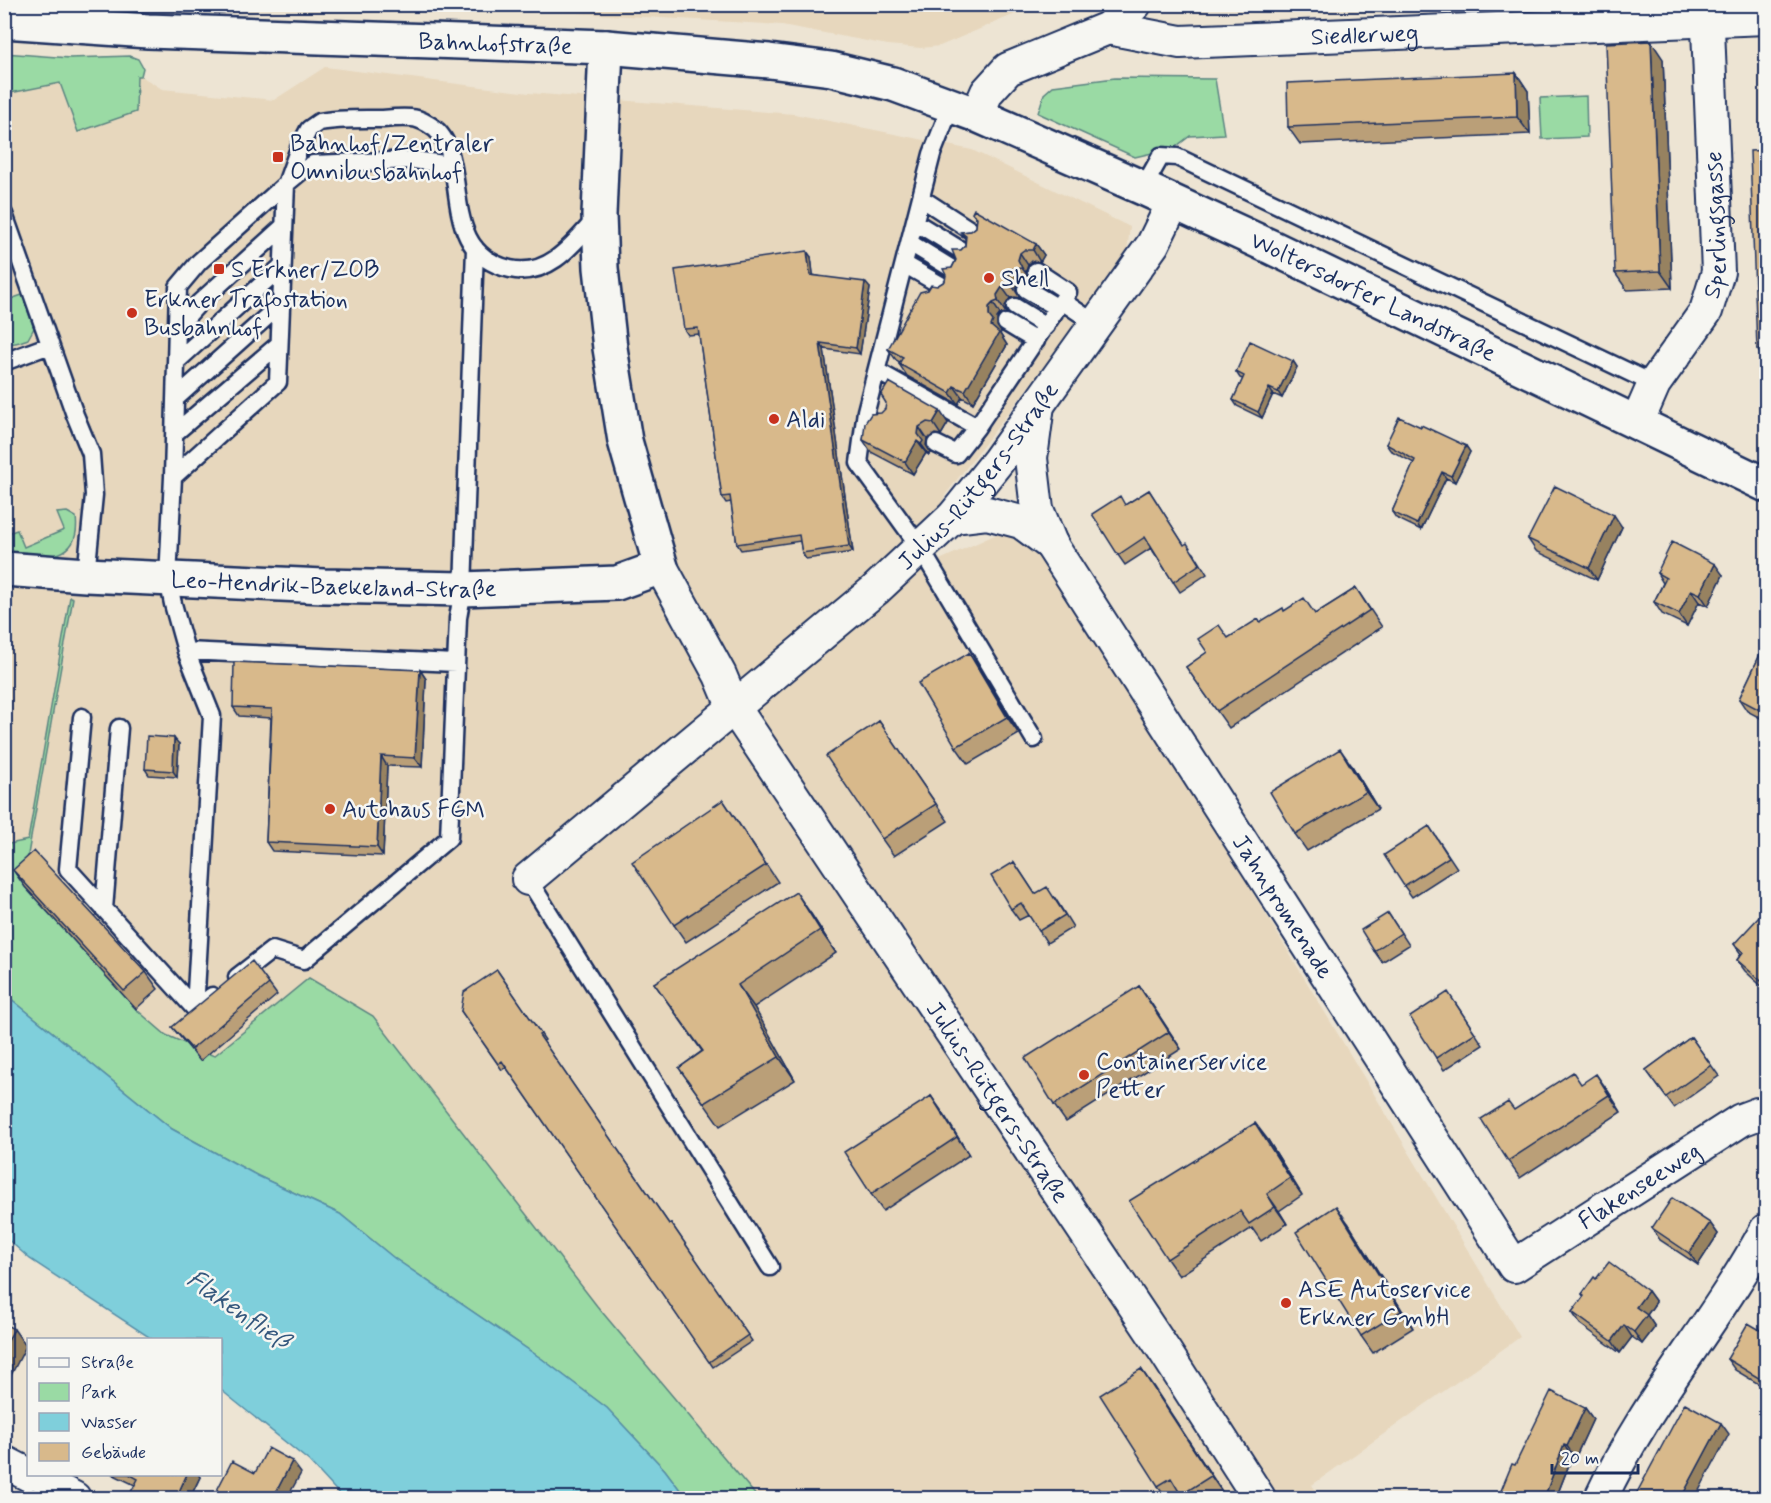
<svg xmlns="http://www.w3.org/2000/svg" width="1771" height="1503" viewBox="0 0 1771 1503" font-family="Mynerve,sans-serif">
<style>
.built{fill:#e7d7bd}
.green{fill:#9adaa4;stroke:#5a8481;stroke-width:1.5}
.water{fill:#7fcfdb;stroke:#578fa9;stroke-width:1.5}
.lines{fill:none;stroke-linecap:round;stroke-linejoin:round}
.lane-casing{stroke:#1b2f5e;stroke-width:21}
.street-casing{stroke:#1b2f5e;stroke-width:36}
.secondary-casing{stroke:#1b2f5e;stroke-width:38}
.lane{stroke:#f6f6f2;stroke-width:16}
.street{stroke:#f6f6f2;stroke-width:32}
.secondary{stroke:#f6f6f2;stroke-width:33}
.wall{fill:#ba9f78;stroke:#1b2f5e;stroke-width:1.5}
.shaded-wall{fill:#978261;stroke:#1b2f5e;stroke-width:1.5}
.building{fill:#d8b98b;stroke:#1b2f5e;stroke-width:1.5}
.poi-dot{fill:#c8321e;stroke:#f6f6f2;stroke-width:2}
.labels{text-anchor:middle;stroke-width:5;stroke-linejoin:round;paint-order:stroke}
.street-label{font-size:24px;fill:#1b2f5e;stroke:#f6f6f2}
.poi-label{font-size:24px;fill:#1b2f5e;stroke:#f6f6f2;text-anchor:start}
.water-label{font-size:26px;font-style:italic;fill:#34577d;stroke:#f6f6f2}
</style>
<rect width="100%" height="100%" fill="#ede4d3"/>
<filter id="ink" filterUnits="userSpaceOnUse"><feTurbulence type="fractalNoise" baseFrequency=".0167" numOctaves="2"/><feDisplacementMap in="SourceGraphic" scale="12" xChannelSelector="R" yChannelSelector="G"/><feConvolveMatrix kernelMatrix="1 2 1 2 8 2 1 2 1" color-interpolation-filters="sRGB"/></filter>
<g filter="url(#ink)">
<path class="built" d="M437 5H1036L940 46 921 48 888 45 782 25Z
M325 67 529 93 794 114 870 129 972 150 1130 227 1126 260 946 494 904 576 1019 524 1047 550 1520 1337 1312 1485 1321 1498H758L597 1306 373 1016 230 1073 83 1056 5 994 4 76H141L162 89 274 100Z"/>
<path class="green" d="M4 53 70 58 130 56 138 59 143 68 141 76H137L136 112 78 132 60 83 5 94Z
M1115 78 1215 79 1224 134 1190 136 1174 148 1135 157 1038 113 1044 94 1053 86Z
M1586 96 1587 137 1542 139 1540 98Z
M22 295 34 328 28 339C19 342 11 347 5 339V311L6 310 5 301Z
M67 512 76 517C82 566 37 556 5 554V534L17 530 24 547 64 530 57 513Z
M70 597 73 598 23 883 25 887 137 1010 166 1035 214 1056 309 978 373 1016 597 1306 758 1498H686L665 1470 607 1408 542 1359 394 1258 340 1214 258 1176 172 1129 5 994 4 845 28 840Z"/>
<path class="water" d="M5 994 172 1129 258 1176 340 1214 394 1258 542 1359 607 1408 665 1470 686 1498H343L309 1461 221 1390 220 1340 152 1339 30 1259 5 1237Z"/>
<g class="lines">
<defs>
<path id="lane" d="M102 4 105 28
M951 106 932 154 866 411 859 463 919 546 1034 739
M1143 188 1161 156 1177 157 1654 384
M921 198 975 233
M4 214 75 415 91 454 94 495 86 575
M915 222 964 252
M910 243 954 270
M904 264 944 287
M1026 289 1058 308
M1062 301 1096 324
M1015 307 1046 326
M1006 323 1036 341
M178 326 199 303 284 226
M4 362 50 345
M176 362 282 266
M877 371 977 427
M175 399 281 304
M175 433 279 344
M936 444 956 454 977 427 1068 292 1036 271
M173 477 278 382 286 184 299 148 309 129 319 122C340 118 362 119 383 119 392 118 402 117 411 118 416 118 423 121 428 124 477 150 431 251 510 269 549 278 575 242 598 216
M186 651 456 663
M82 717 68 869 195 1009
M528 879 770 1267
M104 909 119 728
M237 977 272 950 304 960 449 838 458 618 463 589 475 248
M212 996 195 1009 212 716 186 651 173 604 168 579 173 477 178 287 199 262 286 184 303 170 313 164 413 160 444 164 453 170"/>
<g id="street">
<path id="s1" d="M1108 28 1180 42 1766 18"/>
<path d="M977 115 987 92 1008 69 1108 28 1135 4"/>
<path id="s2" d="M1038 405 1031 458 1037 509 1052 546 1514 1266 1741 1120 1757 1114H1766"/>
<path id="s3" d="M1637 423 1654 384 1706 311 1718 272 1707 4"/>
<path d="M953 517 987 513 1021 522 1052 545"/>
<path id="s4" d="M661 567 720 675 733 706 1166 1353 1259 1498"/>
<path id="s5" d="M528 879 875 590 953 517 998 461 1153 244 1173 203"/>
<path d="M4 1462 74 1498"/>
<path d="M1601 1498C1645 1402 1716 1323 1766 1230"/>
</g>
<g id="secondary">
<path id="s6" d="M4 21 148 31 606 47 769 61 831 69 893 84 977 115 1143 188 1271 247 1766 485"/>
<path id="s7" d="M4 569 86 575 324 586 463 589 617 583 661 567 625 441 610 348 601 268 599 215 606 47"/>
</g>
</defs>
<use href="#lane" class="lane-casing"/>
<use href="#street" class="street-casing"/>
<use href="#secondary" class="secondary-casing"/>
<use href="#lane" class="lane"/>
<use href="#street" class="street"/>
<use href="#secondary" class="secondary"/>
</g>
<path class="wall" d="M1663 59 1672 288 1627 290 1615 273Z
M1516 73 1528 91 1530 134 1300 144 1288 127Z
M1767 150V363L1757 349Z
M972 213 1036 244 1044 255 1040 262 1032 261 1028 265 1026 271 1030 279 1020 280 1016 288 1020 298 1015 297 1010 298 1005 306 1006 313 1000 314 997 318V326L1001 332 1000 334 1007 345 973 403 962 397 958 404 907 376 899 364 900 362 896 360 888 349 937 286 945 281 961 250 965 246V237L961 232 971 231 976 227 977 219Z
M811 257 813 275 870 288 860 354 824 349 853 552 806 559 802 553 800 541 741 550 737 544 731 502 726 503 722 497 699 334 688 335 684 329Z
M1293 361 1297 367 1282 398 1273 394 1262 418 1237 406 1233 400 1243 379 1240 378 1236 372Z
M871 414 948 423 941 435 935 434 927 439 926 445 931 453 929 455 926 453 913 474 871 452 863 440Z
M1421 427 1466 446 1470 452 1455 482 1446 478 1421 530 1396 518 1392 512 1414 463 1390 450 1386 444Z
M1149 490 1184 545 1194 553 1207 574 1180 592 1151 548 1125 565 1118 555 1125 505Z
M1622 527 1597 580 1536 551 1528 539Z
M1657 573 1723 575 1708 606 1699 602 1687 626 1662 614 1654 602 1663 583Z
M1356 588 1382 627 1229 728 1186 667 1228 638 1260 622 1284 611 1315 614Z
M1767 640 1766 721 1747 711 1739 699Z
M969 653 981 670 1019 734 968 764 956 747Z
M420 670 426 679 422 767 387 766 383 856 272 851 266 842 271 718 239 716 233 707Z
M879 721 948 821 894 856 882 839Z
M179 744 177 777 149 775 145 769Z
M1352 766 1378 809 1307 851 1295 834Z
M723 800 778 882 686 942 674 925Z
M1429 826 1457 868 1412 897 1404 886Z
M1014 862 1035 894 1055 898 1073 927 1047 943 1029 915 1019 920 1011 909Z
M13 870 146 972 158 989 136 1009 25 887Z
M1388 913 1409 945 1382 962 1374 951Z
M811 914 836 953 754 1007 795 1080 720 1126 679 1068 702 1051 654 983Z
M1767 921V991L1745 971 1737 960 1741 954 1734 944Z
M497 970 545 1040 543 1041 669 1224 671 1223 752 1341 713 1367 506 1067 502 1070 461 1011Z
M269 984 277 995 200 1061 181 1038 172 1027Z
M1139 986 1181 1049 1066 1122 1054 1105Z
M1456 1004 1483 1045 1444 1070 1436 1058Z
M1691 1037 1719 1076 1674 1108 1646 1070Z
M1581 1084 1608 1091 1621 1112 1520 1178 1508 1161 1514 1110Z
M931 1096 969 1155 883 1211 871 1194Z
M1268 1140 1302 1195 1279 1211 1287 1224 1261 1241 1252 1228 1179 1276 1167 1259Z
M1348 1223 1413 1328 1373 1353 1361 1336Z
M1710 1223 1718 1234 1698 1265 1660 1240 1652 1228Z
M1596 1279 1648 1291 1656 1302 1647 1315 1655 1327 1642 1344 1632 1337 1620 1353 1580 1324 1572 1312 1584 1297 1582 1294Z
M1767 1334V1389L1735 1370 1727 1359Z
M1141 1369 1223 1493 1214 1498H1184L1182 1495 1177 1498H1167L1158 1486Z
M1585 1408 1593 1419 1575 1458 1572 1457 1556 1498H1498L1515 1465Z
M112 1474H198L200 1477 190 1498H133L130 1494 135 1485Z"/>
<path class="shaded-wall" d="M1651 41 1663 59 1672 288 1660 271Z
M1516 73 1528 91 1530 134 1517 117Z
M1036 244 1044 255 1040 262 1033 250Z
M807 251 811 257 814 281 810 275Z
M1020 253 1028 265 1026 271 1030 279 1022 268 1018 260Z
M1012 269 1020 280 1016 288 1020 298 1013 287 1008 277Z
M865 282 870 288 860 354 856 348Z
M1002 287 1010 298 1005 306 1006 313 998 301 997 295Z
M993 303 1000 314 997 318V326L1001 332 1000 334 1007 345 973 403 965 391 991 326 989 316V307Z
M820 343 824 349 853 552 849 546Z
M1293 361 1297 367 1282 398 1278 392Z
M954 386 962 397 958 404 950 393Z
M1269 388 1273 394 1262 418 1258 412Z
M940 411 948 423 941 435 933 423Z
M919 427 927 439 926 445 931 453 929 455 921 444 918 434Z
M917 441 926 453 913 474 905 462Z
M1466 446 1470 452 1455 482 1451 476Z
M1442 472 1446 478 1421 530 1417 524Z
M1614 515 1622 527 1597 580 1589 568Z
M1715 564 1723 575 1708 606 1700 594Z
M1691 590 1699 602 1687 626 1679 614Z
M969 653 981 670 1019 734 1007 717Z
M420 670 426 679 422 767 415 758Z
M1767 692 1766 721 1758 709Z
M174 738 179 744 177 777 173 771Z
M1340 749 1352 766 1378 809 1366 792Z
M381 756 387 766 383 856 377 847Z
M796 892 811 914 836 953 820 930Z
M738 985 754 1007 795 1080 779 1057Z
M1139 986 1151 1003 1181 1049 1169 1032Z
M1596 1074 1608 1091 1621 1112 1609 1095Z
M931 1096 943 1113 969 1155 957 1137Z
M1255 1123 1268 1140 1302 1195 1290 1178Z
M1267 1194 1279 1211 1287 1224 1275 1207Z
M1336 1206 1348 1223 1413 1328 1401 1311Z
M1710 1223 1718 1234 1698 1265 1689 1253Z
M1648 1291 1656 1302 1647 1315 1655 1327 1642 1344 1634 1332 1636 1307Z
M1624 1325 1632 1337 1620 1353 1612 1341Z
M14 1329 26 1346 4 1389V1348Z
M1141 1369 1153 1386 1223 1493 1211 1476Z
M1767 1373V1385L1762 1380Z
M1585 1408 1593 1419 1575 1458 1567 1446Z
M1721 1423 1729 1434 1695 1498H1681Z
M1564 1445 1572 1457 1556 1498H1544Z
M292 1461 301 1473 287 1498H273Z
M187 1474H198L200 1477 190 1498H176Z"/>
<path class="building" d="M1651 41 1660 271 1615 273 1606 43Z
M1516 73 1517 117 1288 127 1287 83Z
M1767 150V349H1757L1750 151Z
M974 209 1036 244 1033 250H1024L1020 253 1018 260 1022 268 1012 269 1008 277 1013 287 1007 285 1002 287 997 295 998 301 993 303 989 307V316L993 321 991 326 999 333 965 391 954 386 950 393 899 364 903 357 888 349 920 292 928 290 931 285 937 286 945 281 946 275 943 269 952 268 956 260 952 250H961L965 246 966 236 961 232 971 231 976 227 977 217 972 213Z
M807 251 810 275 865 282 856 348 820 343 849 546 802 553 799 535 737 544 730 496 722 497 698 328 684 329 675 270Z
M1250 341 1293 361 1278 392 1269 388 1258 412 1233 400 1244 376 1236 372Z
M889 382 940 411 933 423 927 422 919 427 918 434 923 441 921 444 917 441 905 462 863 440 865 423 871 414 881 413 885 409 886 403 881 395Z
M1399 417 1421 427V425L1466 446 1451 476 1442 472 1417 524 1392 512 1415 460 1386 444Z
M1555 486 1614 515 1589 568 1528 539Z
M1149 490 1184 545 1187 543 1200 564 1173 582 1145 537 1118 555 1092 514 1120 496 1125 505Z
M1672 542 1715 564 1700 594 1691 590 1679 614 1654 602 1666 578 1657 573Z
M1356 588 1370 610 1217 711 1186 667 1207 652 1198 639 1219 625 1228 638 1258 619 1260 622 1283 608 1284 611 1304 598 1315 614Z
M1767 640V692L1758 709 1739 699Z
M969 653 1007 717 956 747 918 683Z
M234 662 420 670 415 758 381 756 377 847 266 842 272 709 233 707Z
M879 721 936 804 882 839 826 756Z
M147 736 174 738 173 771 145 769Z
M1340 749 1366 792 1295 834 1270 792Z
M723 800 766 865 674 925 632 862Z
M1429 826 1449 857 1404 886 1384 855Z
M34 851 146 972 124 991 13 870Z
M1014 862 1035 894 1047 887 1065 915 1039 931 1021 903 1011 909 991 876Z
M796 892 820 930 738 985 779 1057 704 1103 679 1068 703 1051 654 983Z
M1388 913 1401 933 1374 951 1361 930Z
M1760 916 1767 921V986L1737 960 1743 952 1734 944Z
M252 961 269 984 192 1049 172 1027Z
M497 970 541 1034 539 1035 669 1224 671 1223 748 1335 709 1362 502 1061 498 1064 461 1011 464 992Z
M1139 986 1169 1032 1054 1105 1025 1058Z
M1448 992 1475 1033 1436 1058 1410 1017Z
M1691 1037 1711 1065 1666 1097 1646 1070Z
M1573 1072 1581 1084 1596 1074 1609 1095 1508 1161 1481 1119 1508 1102 1514 1110Z
M931 1096 957 1137 871 1194 844 1152Z
M1255 1123 1290 1178 1267 1194 1275 1207 1249 1224 1240 1211 1167 1259 1129 1201Z
M1672 1198 1710 1223 1689 1253 1652 1228Z
M1336 1206 1401 1311 1361 1336 1296 1232Z
M1609 1262 1648 1291 1636 1307 1647 1315 1634 1332 1624 1325 1612 1341 1572 1312 1584 1296 1582 1294 1594 1277 1596 1279Z
M1748 1323 1767 1334V1373L1762 1380 1727 1359Z
M4 1324 14 1329 4 1348Z
M1141 1369 1211 1476 1181 1495 1171 1478 1158 1486 1100 1395Z
M1551 1391 1585 1408 1567 1446 1564 1445 1544 1498H1498L1512 1464 1515 1465Z
M1685 1403 1721 1423 1681 1498H1634Z
M268 1448 292 1461 273 1498H213L232 1461 255 1473Z
M129 1474H187L176 1498H139L130 1494 138 1479Z
M33 1490 50 1498H29Z"/>
</g>
<g class="poi-dot">
<rect x="272" y="151" width="12" height="12" rx="3"/>
<rect x="213" y="263" width="12" height="12" rx="3"/>
<circle cx="989" cy="278" r="6"/>
<circle cx="132" cy="313" r="6"/>
<circle cx="774" cy="419" r="6"/>
<circle cx="330" cy="809" r="6"/>
<circle cx="1084" cy="1075" r="6"/>
<circle cx="1286" cy="1303" r="6"/>
</g>
<g class="labels">
<g class="street-label">
<text dy="8" stroke="none"><textPath href="#s1" startOffset="258">Siedlerweg</textPath></text>
<text dy="8" stroke="none"><textPath href="#s6" startOffset="492">Bahnhofstraße</textPath></text>
<text dy="8" stroke="none"><textPath href="#s3" startOffset="220">Sperlingsgasse</textPath></text>
<text dy="8" stroke="none"><textPath href="#s6" startOffset="1418">Woltersdorfer Landstraße</textPath></text>
<text dy="8" stroke="none"><textPath href="#s5" startOffset="606">Julius-Rütgers-Straße</textPath></text>
<text dy="8" stroke="none"><textPath href="#s7" startOffset="330">Leo-Hendrik-Baekeland-Straße</textPath></text>
<text dy="8" stroke="none"><textPath href="#s2" startOffset="573">Jahnpromenade</textPath></text>
<text dy="8" stroke="none"><textPath href="#s4" startOffset="633">Julius-Rütgers-Straße</textPath></text>
<text dy="8" stroke="none"><textPath href="#s2" startOffset="1149">Flakenseeweg</textPath></text>
</g>
<g class="poi-label">
<text x="290" y="151">Bahnhof/Zentraler<tspan x="290" dy="28">Omnibusbahnhof</tspan></text>
<text x="231" y="277">S Erkner/ZOB</text>
<text x="1001" y="286">Shell</text>
<text x="144" y="307">Erkner Trafostation<tspan x="144" dy="28">Busbahnhof</tspan></text>
<text x="786" y="427">Aldi</text>
<text x="342" y="817">Autohaus FGM</text>
<text x="1096" y="1069">Containerservice<tspan x="1096" dy="28">Petter</tspan></text>
<text x="1298" y="1297">ASE Autoservice<tspan x="1298" dy="28">Erkner GmbH</tspan></text>
</g>
<g class="water-label">
<text transform="translate(239 1309) rotate(35)" y="9">Flakenfließ</text>
</g>
</g>
<rect width="1771" height="1503" fill="none" stroke="#f6f6f2" stroke-width="24"/>
<rect x="12" y="12" width="1747" height="1479" fill="none" stroke="#1b2f5e" stroke-width="2" filter="url(#ink)"/>
<rect x="27" y="1338" width="195" height="138" fill="#f6f6f2" stroke="#9ea6b7" stroke-width="1.5"/>
<rect x="39" y="1358" width="30" height="9" fill="#f6f6f2" stroke="#9ea6b7" stroke-width="1.5"/>
<text x="81" y="1368" font-size="18" fill="#1b2f5e">Straße</text>
<rect x="39" y="1383" width="30" height="18" fill="#9adaa4" stroke="#9ea6b7" stroke-width="1.5"/>
<text x="81" y="1398" font-size="18" fill="#1b2f5e">Park</text>
<rect x="39" y="1413" width="30" height="18" fill="#7fcfdb" stroke="#9ea6b7" stroke-width="1.5"/>
<text x="81" y="1428" font-size="18" fill="#1b2f5e">Wasser</text>
<rect x="39" y="1443" width="30" height="18" fill="#d8b98b" stroke="#9ea6b7" stroke-width="1.5"/>
<text x="81" y="1458" font-size="18" fill="#1b2f5e">Gebäude</text>
<path d="M1552 1464v9h86v-9" fill="none" stroke="#1b2f5e" stroke-width="3"/>
<text x="1561" y="1464" font-size="18" fill="#1b2f5e" stroke="#f6f6f2" stroke-width="4.5" paint-order="stroke">20 m</text>
</svg>
